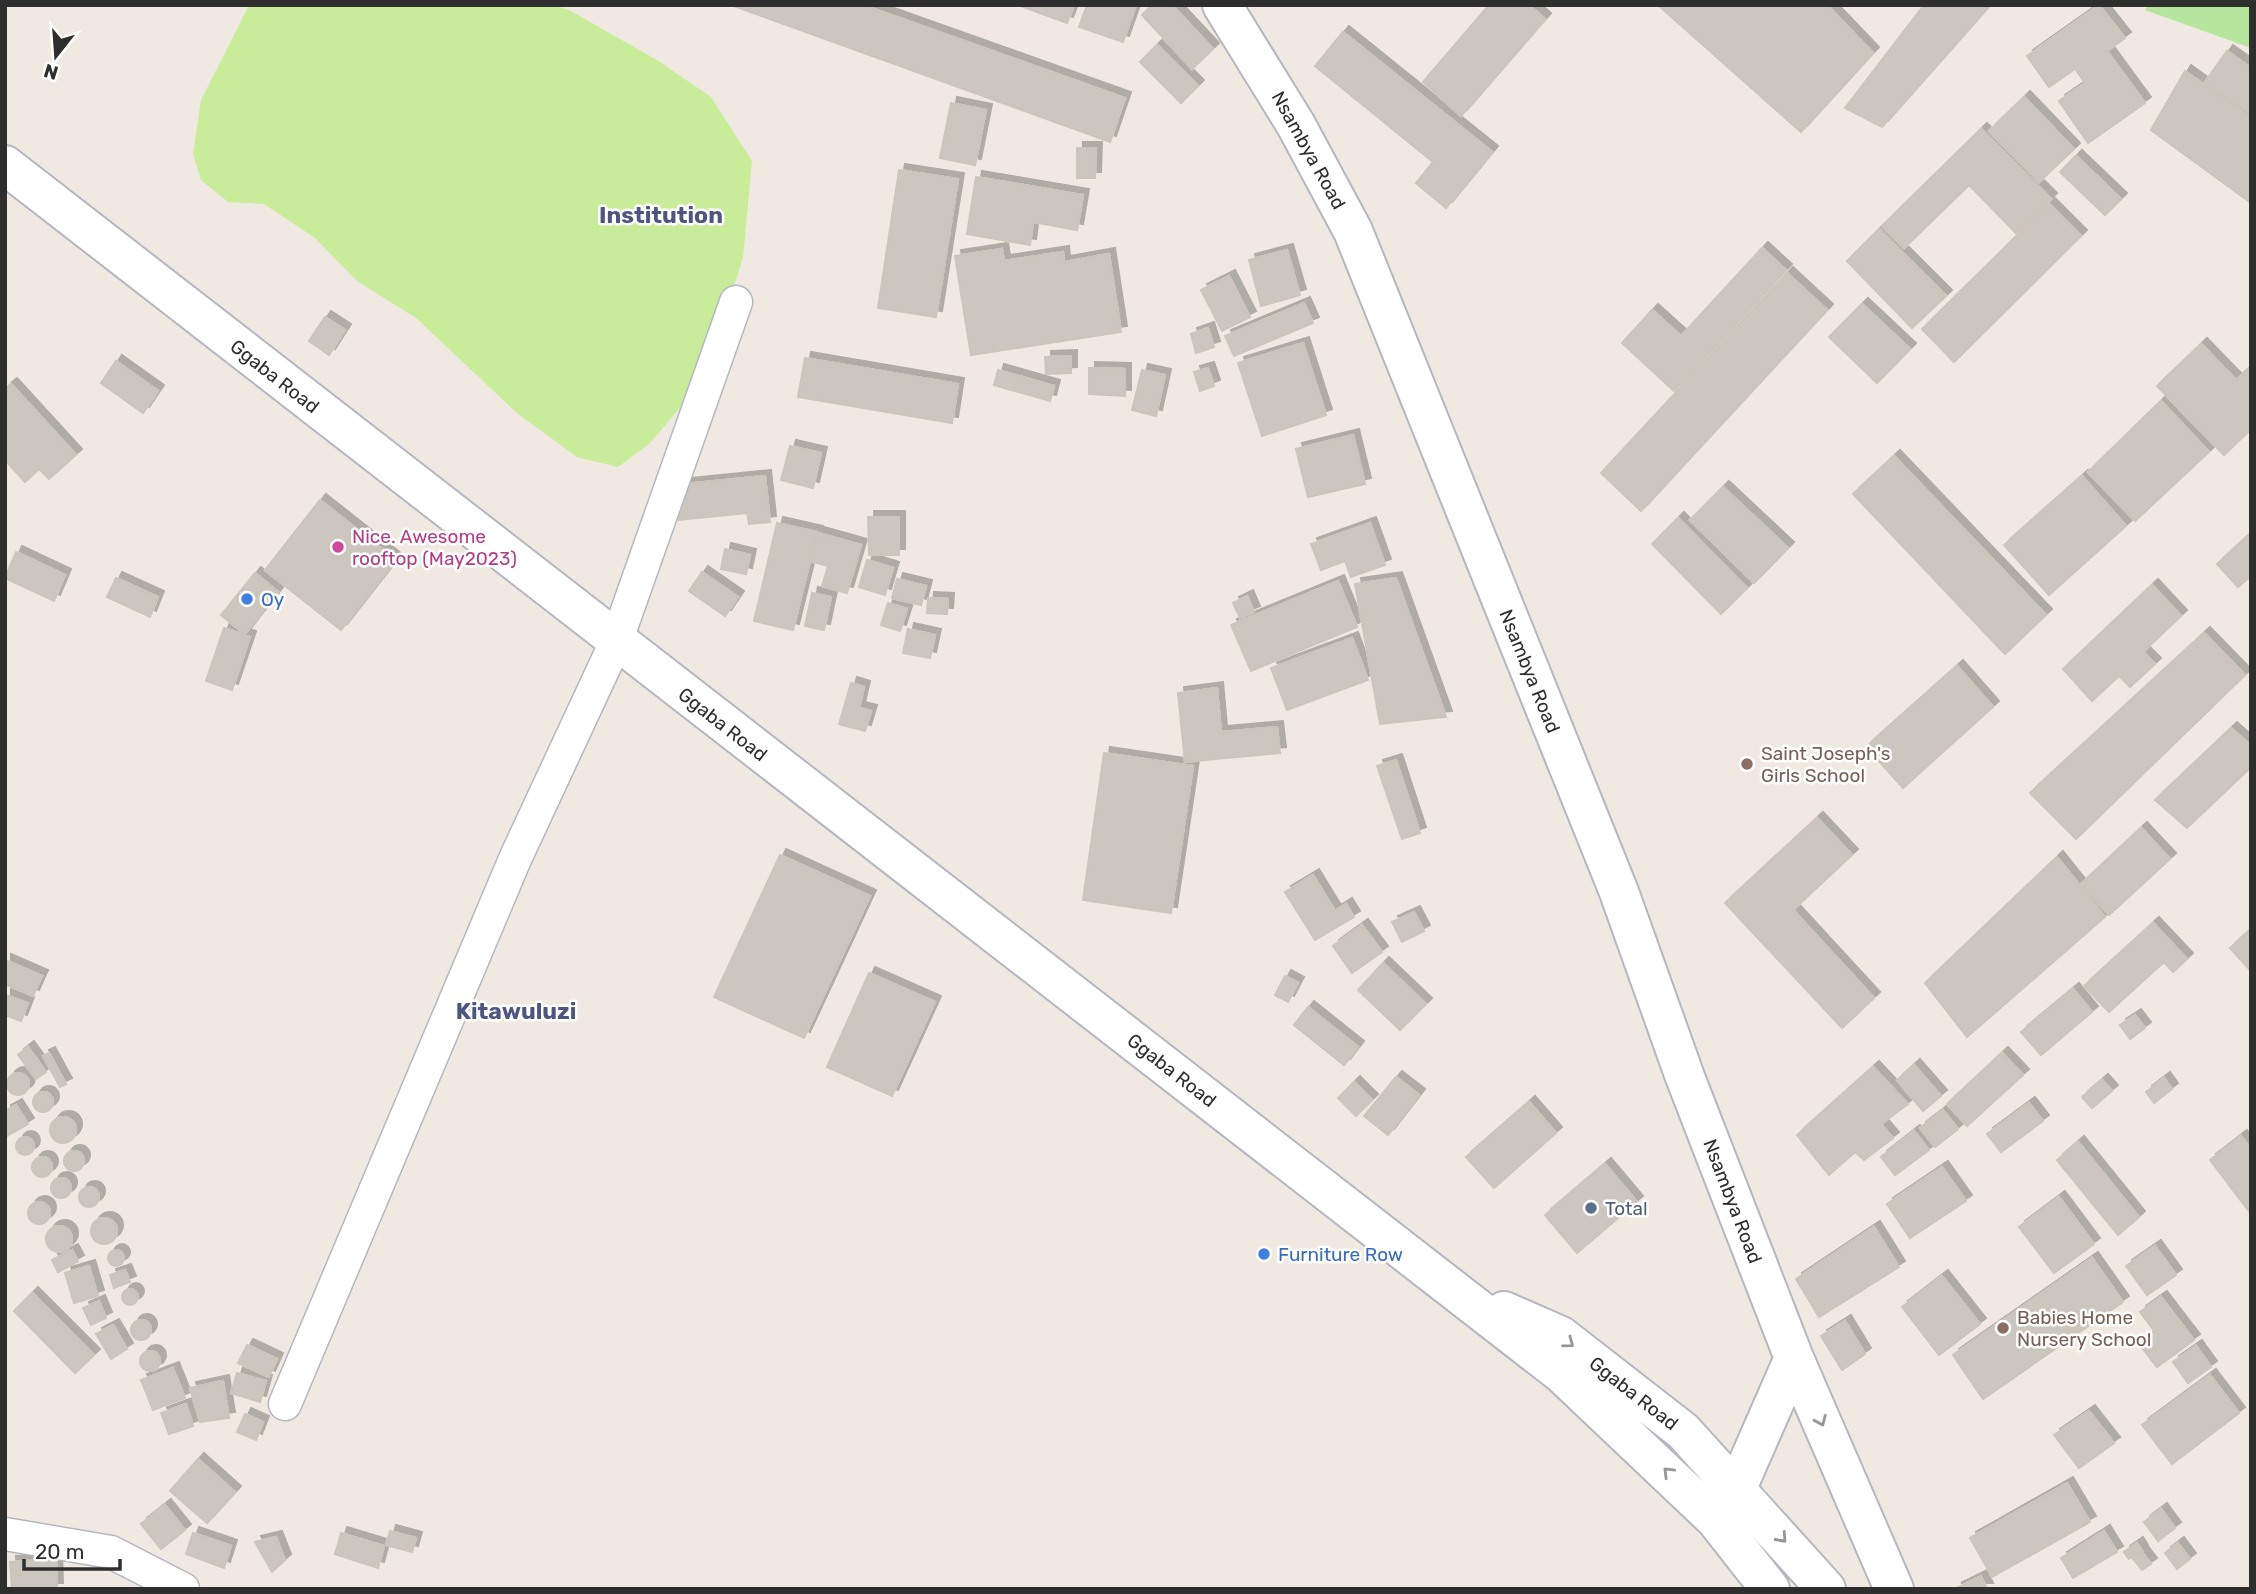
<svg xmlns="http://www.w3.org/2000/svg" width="2256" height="1594" viewBox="0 0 2256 1594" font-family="Rubik,sans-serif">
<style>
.green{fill:#b6e59e}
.pitch{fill:#c9ec9a}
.building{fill:#cbc7bf;stroke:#cbc5ba;stroke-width:2;filter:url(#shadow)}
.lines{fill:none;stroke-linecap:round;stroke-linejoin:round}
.minor-casing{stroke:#b4b7c1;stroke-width:35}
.secondary-casing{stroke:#b4b7c1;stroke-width:42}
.minor{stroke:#fff;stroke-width:32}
.secondary{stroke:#fff;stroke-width:38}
.oneway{stroke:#969696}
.hotel-dot{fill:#d1479c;stroke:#fff;stroke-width:2.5}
.shop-dot{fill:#3f7fe0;stroke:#fff;stroke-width:2.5}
.education-dot{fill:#8d6e63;stroke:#fff;stroke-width:2.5}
.service-dot{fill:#5c6f8a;stroke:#fff;stroke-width:2.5}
.labels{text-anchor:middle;stroke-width:5;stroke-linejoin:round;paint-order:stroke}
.street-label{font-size:19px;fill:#2e2e2e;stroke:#fff}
.hotel-label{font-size:19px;fill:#b23c85;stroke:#fff;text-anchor:start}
.shop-label{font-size:19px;fill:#366cbe;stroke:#fff;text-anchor:start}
.education-label{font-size:19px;fill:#785e54;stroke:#fff;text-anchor:start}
.service-label{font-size:19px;fill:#4e5e75;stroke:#fff;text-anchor:start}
.quarter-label{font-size:23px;font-weight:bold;fill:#4d5680;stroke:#fff}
</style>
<defs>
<filter id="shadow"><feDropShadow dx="6" dy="-6" stdDeviation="0" flood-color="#0004"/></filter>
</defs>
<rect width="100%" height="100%" fill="#efe9e1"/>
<path class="green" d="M2148 5H2251V48L2145 10Z"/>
<path class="pitch" d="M249 5H553L569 10 657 60 711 97 752 161 743 257 705 379 649 444 618 467 577 457 518 414 416 318 357 281 315 238 264 204 228 202 201 180 193 154 201 100Z"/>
<path class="building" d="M731 5H863L1125 98 1110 142Z
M1018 5H1074L1067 23Z
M1087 5H1136L1123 42 1079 27Z
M1152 5H1172L1213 49 1192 69 1142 15Z
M1489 5H1529L1545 19 1461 116 1423 82Z
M1658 5H1827L1873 53 1801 132Z
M1924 5H1990L1882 127 1845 108Z
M2099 5 2125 38 2107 51 2145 103 2088 143 2059 101 2085 83 2075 69 2049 87 2027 56Z
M1343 32 1492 152 1446 208 1416 183 1433 162 1315 66Z
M1157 45 1198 86 1181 103 1140 62Z
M2227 51 2251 68V114L2205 82Z
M2185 71 2251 118V203L2151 130Z
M2024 97 2074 149 2039 182 1989 131Z
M951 103 986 110 975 165 940 158Z
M1981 129 2051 199 2016 233 1969 185 1904 248 1882 226Z
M1077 148H1096L1095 178H1077Z
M2076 156 2121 199 2105 215 2060 172Z
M899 170 958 179 936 317 878 308Z
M976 177 1083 195 1077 230 1033 222 1030 245 967 234Z
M2049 204 2081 236 1954 362 1922 329Z
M1879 229 1946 296 1912 328 1847 261Z
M1762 248 1786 270 1674 391 1622 343 1652 310 1681 336Z
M1002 249 1004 261 1063 252 1064 262 1109 254 1121 332 971 355 955 256Z
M1287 250 1300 295 1261 306 1249 260Z
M1787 273 1827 310 1641 511 1601 473Z
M1229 276 1250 317 1222 331 1201 290Z
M1304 303 1313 323 1234 356 1225 336Z
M1862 304 1910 349 1877 383 1829 337Z
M325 317 345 330 329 355 309 341Z
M1208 328 1214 347 1196 353 1191 334Z
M1303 343 1326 415 1262 436 1238 363Z
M2201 344 2236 380 2251 367V429L2224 455 2157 386Z
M1071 356V373L1046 374 1045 357Z
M805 358 958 384 952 423 798 397Z
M116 361 158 391 143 413 101 383Z
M1089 368 1125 369V396L1089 394Z
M1208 368 1214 386 1200 391 1194 372Z
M998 370 1054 386 1050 401 994 385Z
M1142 370 1165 375 1156 416 1132 410Z
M11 384 76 455 49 479 39 469 25 482 5 460V389Z
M2161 401 2209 452 2135 521 2088 472Z
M1353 435 1365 484 1308 497 1296 449Z
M790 446 821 453 813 488 781 480Z
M1894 456 2046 615 2005 654 1853 494Z
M765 476 770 522 749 524 747 513 679 520 676 485Z
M2082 476 2126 526 2049 595 2004 545Z
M1723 487 1788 548 1754 583 1690 520Z
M320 500 396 560 341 630 265 570Z
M868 517H899V555H869Z
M1678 518 1747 588 1721 614 1652 544Z
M777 523 817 532 793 630 754 621Z
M1370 523 1385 565 1351 577 1345 561 1321 570 1311 544Z
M818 533 861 545 847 593 822 586 828 566 810 561Z
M2251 533V576L2238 587 2217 564Z
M725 549 750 555 746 574 721 569Z
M16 552 65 575 54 601 5 578Z
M867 560 893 568 885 595 859 587Z
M702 572 738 597 725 616 689 591Z
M255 573 278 592 245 634 221 615Z
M116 578 158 597 150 617 107 597Z
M1396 578 1446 717 1380 724 1355 584Z
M897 579 926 586 921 605 892 598Z
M1338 581 1357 627 1251 671 1231 625Z
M2152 585 2181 616 2143 652 2155 664 2130 687 2119 676 2092 701 2063 669Z
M812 593 831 597 824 630 805 626Z
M1247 596 1254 612 1240 618 1233 603Z
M928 598 948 599 947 614 927 613Z
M888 603 907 609 900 631 881 625Z
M224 628 250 637 232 690 206 681Z
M908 629 935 635 930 658 903 653Z
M2204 633 2245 675 2076 839 2030 793Z
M1352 638 1368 680 1287 710 1271 668Z
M1957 666 1993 707 1903 788 1866 747Z
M851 683 864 687 859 708 871 711 865 731 839 724Z
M1217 688 1221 732 1277 727 1280 753 1185 762 1178 693Z
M2231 728 2251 746V767L2187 828 2155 800Z
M1104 753 1193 766 1171 913 1083 900Z
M1396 760 1420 833 1402 839 1377 766Z
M1817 818 1852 855 1793 910 1874 998 1842 1028 1725 903Z
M2141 828 2170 859 2109 915 2081 884Z
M780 855 870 896 804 1038 714 997Z
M2057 857 2105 917 1967 1037 1925 983Z
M1313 875 1335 911 1346 904 1354 917 1315 940 1285 892Z
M1414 912 1424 931 1402 942 1392 922Z
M2153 923 2187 959 2173 972 2164 962 2109 1012 2084 986Z
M1362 925 1382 952 1352 973 1333 946Z
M2251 929V969L2250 970 2230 948Z
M5 960 42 976 33 996 5 984Z
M1383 963 1426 1004 1400 1030 1358 990Z
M869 973 935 1002 892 1096 827 1067Z
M1285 976 1298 983 1288 1002 1275 995Z
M2073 989 2092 1012 2041 1055 2021 1032Z
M5 995 28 1003 21 1021 5 1015Z
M1308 1007 1358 1047 1344 1065 1294 1025Z
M2135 1015 2145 1028 2130 1039 2120 1025Z
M28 1047 46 1072 36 1079 18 1055Z
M49 1053 66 1084 60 1087 43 1056Z
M2002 1053 2023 1075 1967 1126 1947 1104Z
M1914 1065 1941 1096 1923 1111 1897 1080Z
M1873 1067 1908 1104 1881 1124 1893 1138 1864 1160 1855 1152 1829 1175 1797 1135Z
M7 1084a11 11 0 1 1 22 0a11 11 0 1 1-22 0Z
M1396 1077 1419 1095 1388 1135 1364 1116Z
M2164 1078 2172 1089 2154 1103 2146 1092Z
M2102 1080 2112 1091 2092 1108 2082 1097Z
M1354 1082 1372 1100 1356 1116 1338 1098Z
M33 1102a10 10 0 1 1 20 0a10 10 0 1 1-20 0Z
M1529 1102 1556 1133 1494 1188 1466 1157Z
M2029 1103 2043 1121 2001 1152 1987 1134Z
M16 1105 28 1124 5 1137V1111Z
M1943 1110 1958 1129 1935 1147 1920 1128Z
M50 1130a13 13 0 1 1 26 0a13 13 0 1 1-26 0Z
M1914 1131 1929 1150 1895 1175 1881 1157Z
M2241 1136 2251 1149V1214L2210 1160Z
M16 1146a9 9 0 1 1 18 0a9 9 0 1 1-18 0Z
M2078 1142 2139 1217 2118 1235 2057 1160Z
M64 1161a10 10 0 1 1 20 0a10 10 0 1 1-20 0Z
M32 1167a10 10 0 1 1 20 0a10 10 0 1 1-20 0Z
M1605 1164 1637 1202 1577 1253 1545 1215Z
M1942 1167 1966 1201 1910 1238 1887 1204Z
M51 1188a10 10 0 1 1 20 0a10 10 0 1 1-20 0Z
M79 1197a10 10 0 1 1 20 0a10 10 0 1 1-20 0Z
M2059 1197 2094 1244 2054 1273 2019 1227Z
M28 1213a11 11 0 1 1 22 0a11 11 0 1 1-22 0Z
M91 1231a13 13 0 1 1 26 0a13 13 0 1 1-26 0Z
M46 1239a13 13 0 1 1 26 0a13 13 0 1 1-26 0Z
M1874 1227 1899 1267 1819 1317 1796 1279Z
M2155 1246 2176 1275 2147 1295 2126 1266Z
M72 1250 78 1261 58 1272 52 1260Z
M108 1258a8 8 0 1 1 16 0a8 8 0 1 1-16 0Z
M2092 1258 2123 1302 1983 1399 1953 1355Z
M89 1266 98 1296 74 1303 65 1273Z
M125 1270 130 1282 114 1288 110 1275Z
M1942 1276 1980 1324 1939 1355 1902 1307Z
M122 1297a8 8 0 1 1 16 0a8 8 0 1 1-16 0Z
M32 1293 94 1355 75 1373 14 1311Z
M2161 1297 2194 1340 2157 1367 2139 1344 2155 1332 2140 1312Z
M99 1301 106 1318 91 1325 83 1308Z
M131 1330a10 10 0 1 1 20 0a10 10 0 1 1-20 0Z
M1845 1321 1865 1354 1842 1370 1821 1336Z
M113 1325 127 1349 111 1359 96 1334Z
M247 1345 277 1359 269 1377 238 1363Z
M2196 1346 2211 1367 2188 1383 2173 1362Z
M140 1361a10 10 0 1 1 20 0a10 10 0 1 1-20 0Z
M173 1368 185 1398 153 1410 141 1380Z
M237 1373 266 1381 260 1402 231 1393Z
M2210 1375 2239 1413 2172 1464 2142 1425Z
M223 1381 229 1418 200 1422 190 1388Z
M186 1404 193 1426 169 1434 161 1413Z
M2089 1411 2114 1443 2079 1468 2054 1435Z
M245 1414 263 1422 256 1440 237 1432Z
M198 1459 235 1492 207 1523 170 1491Z
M2067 1483 2090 1522 1992 1577 1970 1538Z
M165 1505 185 1530 161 1549 141 1524Z
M2161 1509 2175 1528 2158 1541 2144 1522Z
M390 1531 416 1538 412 1552 386 1545Z
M2104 1531 2117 1552 2073 1578 2061 1558Z
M193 1533 231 1546 224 1568 186 1554Z
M341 1533 384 1546 378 1568 335 1554Z
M276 1537 285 1560 272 1572 255 1542Z
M2137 1543 2142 1551 2129 1559 2124 1552Z
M2178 1543 2190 1559 2177 1569 2165 1553Z
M2142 1552 2151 1564 2142 1570 2133 1559Z
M56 1559 57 1589H12L10 1562Z
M1981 1576 1987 1589H1955Z"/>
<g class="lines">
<defs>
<path id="minor" d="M285 1404 515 859 616 642 736 302
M5 1534 111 1552 183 1589"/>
<path id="secondary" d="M1222 5 1296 125 1353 231 1619 892 1685 1077 1794 1358 1894 1589
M5 165 1562 1374 1716 1520 1770 1589
M1504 1311 1561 1336 1683 1431 1826 1589
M1725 1506 1737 1488 1794 1358"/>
</defs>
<use href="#minor" class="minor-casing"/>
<use href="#secondary" class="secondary-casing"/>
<use href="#minor" class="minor"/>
<use href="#secondary" class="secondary"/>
</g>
<defs><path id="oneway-chevron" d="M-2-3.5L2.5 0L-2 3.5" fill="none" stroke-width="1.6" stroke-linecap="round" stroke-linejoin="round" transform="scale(1.75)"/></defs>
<g class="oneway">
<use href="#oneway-chevron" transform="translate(1569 1343) rotate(37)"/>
<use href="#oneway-chevron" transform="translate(1821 1421) rotate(67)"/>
<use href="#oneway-chevron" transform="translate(1668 1472) rotate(-135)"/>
<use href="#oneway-chevron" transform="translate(1782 1538) rotate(48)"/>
</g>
<circle class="hotel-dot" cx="338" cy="547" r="7"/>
<g class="shop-dot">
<circle cx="247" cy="599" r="7"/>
<circle cx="1264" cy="1254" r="7"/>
</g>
<g class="education-dot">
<circle cx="1747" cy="764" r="7"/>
<circle cx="2003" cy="1328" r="7"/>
</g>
<circle class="service-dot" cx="1591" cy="1208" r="7"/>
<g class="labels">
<g class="street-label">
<text transform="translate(1309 150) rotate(61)" y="7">Nsambya Road</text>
<text transform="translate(275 376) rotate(38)" y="7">Ggaba Road</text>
<text transform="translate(1530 671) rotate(68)" y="7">Nsambya Road</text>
<text transform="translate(723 724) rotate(38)" y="7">Ggaba Road</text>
<text transform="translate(1172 1070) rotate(38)" y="7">Ggaba Road</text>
<text transform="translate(1733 1201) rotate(69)" y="7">Nsambya Road</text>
<text transform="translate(1634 1393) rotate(38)" y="7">Ggaba Road</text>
</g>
<g class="hotel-label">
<text x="352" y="543">Nice. Awesome<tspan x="352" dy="22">rooftop (May2023)</tspan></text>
</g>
<g class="shop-label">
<text x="261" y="606">Oy</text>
<text x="1278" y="1261">Furniture Row</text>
</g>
<g class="education-label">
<text x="1761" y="760">Saint Joseph's<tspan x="1761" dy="22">Girls School</tspan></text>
<text x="2017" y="1324">Babies Home<tspan x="2017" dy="22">Nursery School</tspan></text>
</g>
<g class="service-label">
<text x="1605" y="1215">Total</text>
</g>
<g class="quarter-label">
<text x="661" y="223">Institution</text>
<text x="516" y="1019">Kitawuluzi</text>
</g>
</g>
<rect width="2256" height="1594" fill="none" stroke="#2e2e2e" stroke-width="14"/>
<g transform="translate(56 56) rotate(197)" stroke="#ffffff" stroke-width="5" paint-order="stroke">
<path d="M0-5L12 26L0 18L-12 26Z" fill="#2e2e2e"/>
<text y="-10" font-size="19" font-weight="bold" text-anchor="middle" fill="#2e2e2e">N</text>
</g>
<path d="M24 1559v10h96v-10" fill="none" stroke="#2e2e2e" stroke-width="3.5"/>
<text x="35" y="1559" font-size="21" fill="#2e2e2e" stroke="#ffffff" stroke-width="5" paint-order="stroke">20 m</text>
</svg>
